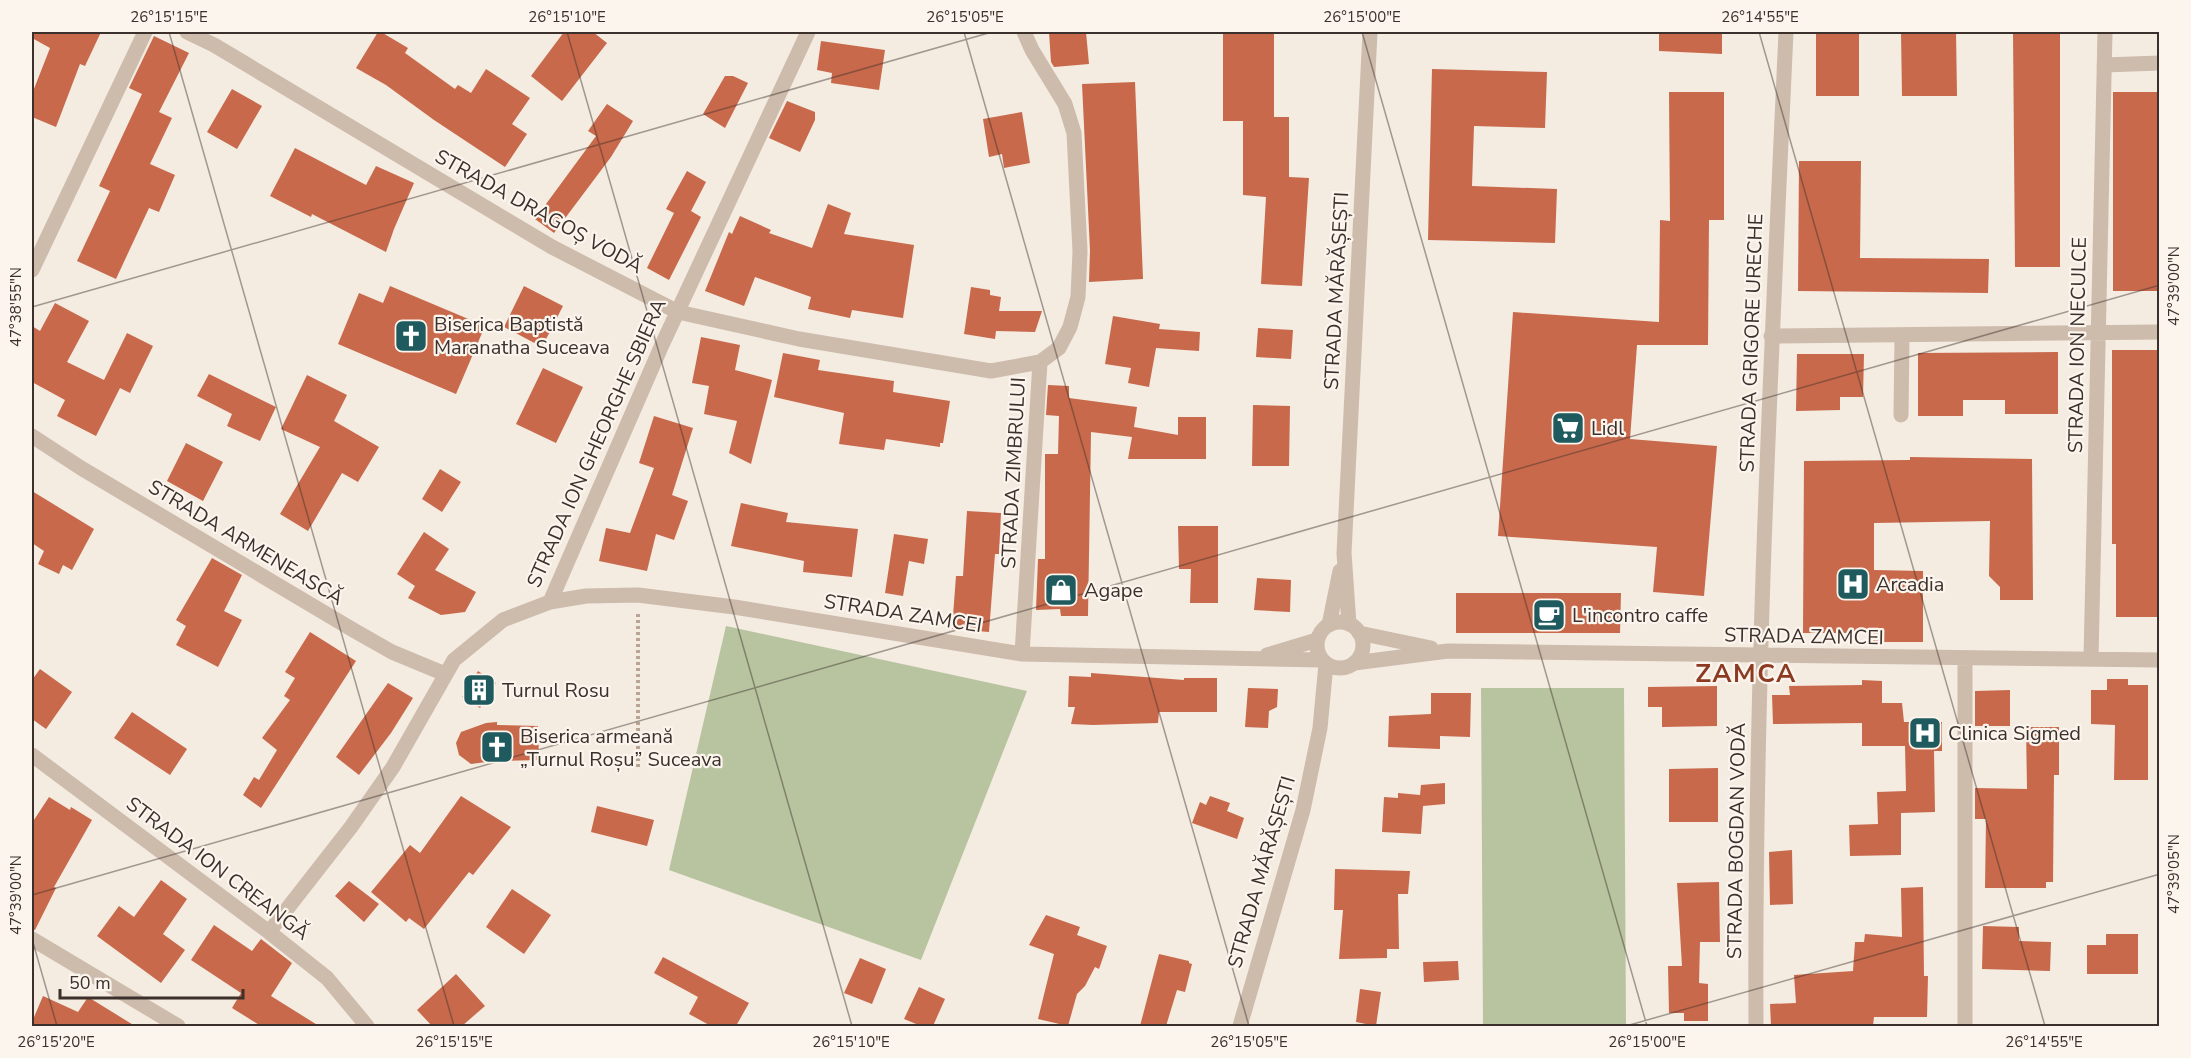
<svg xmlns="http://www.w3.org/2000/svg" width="2191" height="1058" viewBox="0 0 2191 1058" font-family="'Nunito Sans',sans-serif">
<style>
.green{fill:#b8c4a0}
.building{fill:#c8694b}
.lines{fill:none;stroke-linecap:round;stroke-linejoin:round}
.path{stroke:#b9a596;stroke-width:4;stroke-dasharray:3 3;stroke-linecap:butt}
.minor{stroke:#cdbbac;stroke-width:15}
.ticks{fill:none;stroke:#3b302b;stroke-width:1.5;stroke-opacity:0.45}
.labels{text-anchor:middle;stroke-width:4.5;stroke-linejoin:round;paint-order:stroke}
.street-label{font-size:20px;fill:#3b302b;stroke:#fbf5ee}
.poi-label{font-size:20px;fill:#3b302b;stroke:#fbf5ee;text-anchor:start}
.district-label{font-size:26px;font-weight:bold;letter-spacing:1.5px;fill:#8c3b22;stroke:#fbf5ee}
.neatline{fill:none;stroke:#3b302b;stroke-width:2}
.ticks-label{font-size:15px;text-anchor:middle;fill:#3b302b}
</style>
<rect width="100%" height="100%" fill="#f4ebe1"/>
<path class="green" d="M726 626 1027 691 921 960 669 870Z
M1481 688H1624L1626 1025 1483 1026Z"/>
<path class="building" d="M32 32H101L85 66 80 64 56 127 32 117V94L50 48 32 38Z
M378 32H381L408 48 405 53 455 89 458 85 471 93 486 69 530 98 512 124 527 134 505 167 434 120 386 85 356 68Z
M564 32H593L607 43 562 101 531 76Z
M1049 32H1086L1089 64 1054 67 1051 62Z
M1223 32H1274V117H1289V177L1309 178 1302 286 1261 284 1266 197 1243 195V121H1223Z
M1659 32H1722V54L1659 51Z
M1816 32H1859V96H1816Z
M1901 32H1956L1957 96H1902Z
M2013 32H2060V267H2015Z
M154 36 189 53 159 112 172 118 150 164 175 175 159 212 149 208 116 279 77 261 110 191 99 186 142 94 129 88Z
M821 41 885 50 879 90 831 83 832 73 817 70Z
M1432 69 1547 72 1545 128 1474 126 1472 186 1557 189 1555 243 1428 240Z
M725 76H733L748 83 725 128 703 114Z
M1135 82 1143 279 1089 282 1090 250 1082 84Z
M232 89 262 106 237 149 207 132Z
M1669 92H1724V220H1709L1708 345H1637L1630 439 1717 446 1704 596 1653 592 1657 547 1498 536 1513 312 1659 322 1660 220 1670 221Z
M2113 92H2160V291H2113Z
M787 101 815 112V120L800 152 769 138Z
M607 104 633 121 611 157 554 233 535 219 596 136 588 131Z
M1022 112 1030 163 1004 168 1002 154 989 157 983 119Z
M295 148 366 185 376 166 414 183 394 229 386 252 312 214 311 217 270 196Z
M1799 161H1861L1860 258 1989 259 1988 293 1798 291Z
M687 171 706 182 691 211 701 217 669 280 647 268 674 213 666 209Z
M828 204 851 213 844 234 914 245 903 318 852 310 850 318 808 309 811 297 755 277 744 306 705 291 729 232 732 234 740 216 771 230 769 233 812 248Z
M390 286 485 326 456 394 338 344 359 293 383 303Z
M524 286 563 306 542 347 504 327Z
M971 287 990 290V295L1001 297 999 311H1042L1035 332 996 331 995 339 964 334Z
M55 303 89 321 67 362 104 380 127 333 153 346 130 393 120 388 96 436 57 416 65 400 32 382V326L40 331Z
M1113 316 1160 324 1159 329 1200 332 1199 351 1156 348 1149 387 1128 383 1131 368 1105 364Z
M1258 328 1293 330 1291 359 1256 357Z
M701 337 740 345 735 370 772 380 751 464 729 453 737 421 704 414 709 386 692 383Z
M2112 350H2160V617H2116V544H2112Z
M2058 352V414H2005V400H1963V416H1918V353Z
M783 353 820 360 818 370 894 381 893 392 950 401 943 443H940V447L886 439 884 450 839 444 844 413 774 397Z
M1797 354H1864L1863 397H1840V410L1796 411Z
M543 368 583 387 556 443 516 424Z
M209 374 276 407 260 441 227 426 232 414 197 396Z
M307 375 347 395 334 421 379 447 358 482 342 473 308 531 280 514 320 447 281 429Z
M1048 385 1069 386V398L1137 407 1134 427 1178 435V417H1206V459H1128L1132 437 1091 432 1088 616H1061L1060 609 1036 610 1038 559H1045V454H1058L1059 416 1046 415Z
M1253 405 1290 406 1289 466H1252Z
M654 416 693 428 672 495 688 501 674 540 656 534 647 571 599 561 606 528 630 533 654 468 639 463Z
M186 443 223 462 203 501 167 481Z
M1910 457 2032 459 2033 600H2000V587L1989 576 1990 521 1874 523V570L1923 571V642H1873V633H1803L1804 461 1910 460Z
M440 469 461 482 442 512 422 499Z
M32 491 94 529 72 570 63 565 59 574 38 564 44 551 32 543Z
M741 503 788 513 786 522 858 529 852 577 803 572 804 561 731 546Z
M967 511 1001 513 999 554H995L989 632 952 629 956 576H963Z
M1178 526H1218V603H1190L1191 569H1179Z
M424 532 449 549 435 570 476 592 465 612 441 615 408 598 415 586 397 574Z
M894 534 928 539 924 564 909 561 903 596 885 593Z
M212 558 242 575 224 611 242 620 218 667 176 645 186 626 176 620Z
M1257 578 1291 580 1290 612 1254 610Z
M1456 593H1621L1620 633H1456Z
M310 632 356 661 261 808 243 795 254 777 259 780 277 750 262 738 290 700 284 696 295 678 285 672Z
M40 669 72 692 46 729 32 719V680Z
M478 671 496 683 480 708 462 697Z
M1091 673 1184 680V678H1217V712H1159L1158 723 1093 725 1071 724 1075 707H1068L1069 676 1091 677Z
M2107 679H2128V685H2148V780H2114L2115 725 2091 724V690H2107Z
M1862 680 1882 681V703H1902L1904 722H1942V751H1934L1935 812 1901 813V855L1850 856 1849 825 1878 824 1877 792 1906 791 1905 746H1862V723L1773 724 1772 695H1790L1789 686 1862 685Z
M388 683 413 698 391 733 359 775 336 757Z
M1717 686V726L1662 727V707H1648V687Z
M1248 688 1278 689 1277 707 1269 711 1268 728 1245 727Z
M2010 690V726H1975V691Z
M1431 693H1471L1470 737 1440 736V749L1388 747 1389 716 1431 714Z
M132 712 187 749 170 775 114 738Z
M497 722V725L538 726 539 760 494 761 471 764 459 755 456 743 461 732 486 723Z
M2026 727H2059V775H2054L2053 882H2046V888H1985L1986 819H1975V788L2027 789Z
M1718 768V822H1669V769Z
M1445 783V804L1423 806 1421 834 1382 832 1384 797 1398 798V793L1420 795 1421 785Z
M461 796 511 827 473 875 469 872 424 929 409 918 406 922 371 892 410 845 420 853Z
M1210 796 1230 803 1227 811 1244 818 1237 839 1192 823 1200 802 1206 805Z
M49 797 70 810 71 807 92 820 54 887 56 888 35 930 32 929V823Z
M597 806 654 820 647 846 591 832Z
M1792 850 1793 904 1770 905 1769 852Z
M1335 869 1410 871 1408 894H1398L1399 949H1387V958L1339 959 1343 910H1334Z
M161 880 187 899 163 934 185 950 161 983 97 936 119 906 134 917Z
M349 881 379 904 364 922 335 896Z
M1719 882 1720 942H1700L1699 983 1708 984V1021H1684V1013H1669L1668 966H1682L1677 883Z
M1923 887 1924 976H1928L1927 1017H1874L1873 1026H1771L1770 1004 1796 1003 1794 975 1853 971 1855 942H1864L1865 934 1902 937 1901 888Z
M512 889 551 915 524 954 486 927Z
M1046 915 1080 927 1077 935 1107 946 1099 969 1095 967 1085 986 1077 994 1068 1026 1038 1019 1054 954 1029 945Z
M214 925 252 951 261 939 292 963 271 996 319 1026H261L232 1008 241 993 191 960Z
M1983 926 2019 927V941L2051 942 2050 971 1982 969Z
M2106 934H2138V974H2087V945H2106Z
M1159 954 1189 961V963L1192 964 1185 992 1177 990 1166 1026H1140Z
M663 957 749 1003 736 1026H711L689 1014 698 997 654 973Z
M860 958 886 969 872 1004 844 993Z
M1458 961 1459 980 1424 982 1423 962Z
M456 974 485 1006 462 1026H432L417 1010Z
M919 987 945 999 933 1026H921L904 1019Z
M1360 989 1381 992 1376 1026 1356 1022Z
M43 996 78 1012 88 997 135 1026H32V1022Z"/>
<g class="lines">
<path class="path" d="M638 614V770"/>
<path class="minor" d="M187 32 214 45 552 247 678 312 799 339 991 371 1040 362 1059 348 1070 327 1078 297 1080 251 1074 133 1065 104 1032 50 1024 32
M2104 65 2160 63
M32 270 145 32
M1771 336 2160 332
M1901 415 1902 336
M32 436 81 468 355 631 392 652 445 674
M550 602 586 596 638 595 734 607 1022 654 1322 660
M1317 645a23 23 0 1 1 46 0a23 23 0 1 1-46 0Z
M1349 624 1344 553 1370 32
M1329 625 1340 571
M1359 633 1431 648
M1022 654 1040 362
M1267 655 1317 640
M1965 659V1026
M2091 659 2105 32
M1354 663 1448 651 2160 660
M32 755 269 932 327 978 367 1026
M269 932 351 827 393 767 454 660 503 620 550 602 661 347 808 32
M32 939 178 1026
M1240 1026 1303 810 1320 728 1326 664
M1756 1026C1754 695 1771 363 1786 32"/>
</g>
<path class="ticks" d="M169 32 454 1026M567 32 852 1026M964 32 1249 1026M1362 32 1647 1026M1759 32 2045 1026M2157 32 2160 41M32 307 992 32M32 895 2160 285M32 939 57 1026M1626 1026 2160 874"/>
<defs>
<symbol id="church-square" viewBox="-11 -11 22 22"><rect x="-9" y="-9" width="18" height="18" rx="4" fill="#1f5a5e" stroke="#fbf5ee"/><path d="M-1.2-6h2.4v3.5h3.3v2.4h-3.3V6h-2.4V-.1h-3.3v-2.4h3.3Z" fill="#fff"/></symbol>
<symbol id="supermarket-square" viewBox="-11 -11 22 22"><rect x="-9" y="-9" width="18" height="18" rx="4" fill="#1f5a5e" stroke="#fbf5ee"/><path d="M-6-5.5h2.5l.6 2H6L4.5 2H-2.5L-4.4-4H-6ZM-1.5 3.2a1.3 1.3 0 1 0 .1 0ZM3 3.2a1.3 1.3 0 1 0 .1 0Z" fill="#fff"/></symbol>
<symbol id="hospital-square" viewBox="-11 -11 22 22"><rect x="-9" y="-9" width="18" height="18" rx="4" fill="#1f5a5e" stroke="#fbf5ee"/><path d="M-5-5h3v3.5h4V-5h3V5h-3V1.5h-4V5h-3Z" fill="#fff"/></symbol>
<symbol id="shop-square" viewBox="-11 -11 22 22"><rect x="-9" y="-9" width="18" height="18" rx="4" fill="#1f5a5e" stroke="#fbf5ee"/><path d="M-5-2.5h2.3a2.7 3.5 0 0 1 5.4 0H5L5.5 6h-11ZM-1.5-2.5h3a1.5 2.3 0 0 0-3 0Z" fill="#fff"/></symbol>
<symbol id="cafe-square" viewBox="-11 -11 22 22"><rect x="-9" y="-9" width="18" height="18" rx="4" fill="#1f5a5e" stroke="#fbf5ee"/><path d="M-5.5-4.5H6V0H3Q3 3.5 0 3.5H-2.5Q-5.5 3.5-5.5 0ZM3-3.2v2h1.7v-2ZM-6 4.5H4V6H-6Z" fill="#fff"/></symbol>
<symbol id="building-square" viewBox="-11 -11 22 22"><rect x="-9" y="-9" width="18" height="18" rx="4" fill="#1f5a5e" stroke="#fbf5ee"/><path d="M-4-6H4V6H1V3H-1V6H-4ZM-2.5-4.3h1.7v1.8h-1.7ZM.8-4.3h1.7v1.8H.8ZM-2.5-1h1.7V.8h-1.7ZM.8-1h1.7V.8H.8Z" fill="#fff"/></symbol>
</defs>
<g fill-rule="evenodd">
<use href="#church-square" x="392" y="317" width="38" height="38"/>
<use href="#supermarket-square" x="1549" y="409" width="38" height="38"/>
<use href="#hospital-square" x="1834" y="565" width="38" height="38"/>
<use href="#shop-square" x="1042" y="571" width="38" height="38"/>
<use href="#cafe-square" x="1530" y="596" width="38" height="38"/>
<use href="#building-square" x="460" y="671" width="38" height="38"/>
<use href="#hospital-square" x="1906" y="714" width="38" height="38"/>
<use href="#church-square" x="478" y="728" width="38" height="38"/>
</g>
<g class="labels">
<g class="street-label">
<text transform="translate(539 211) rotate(29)" y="7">STRADA DRAGOȘ VODĂ</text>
<text transform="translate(1336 291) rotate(-87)" y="7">STRADA MĂRĂȘEȘTI</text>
<text transform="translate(1751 343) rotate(-88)" y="7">STRADA GRIGORE URECHE</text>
<text transform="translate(2077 345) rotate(-89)" y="7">STRADA ION NECULCE</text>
<text transform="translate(596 443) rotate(-66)" y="7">STRADA ION GHEORGHE SBIERA</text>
<text transform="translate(1013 473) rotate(-87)" y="7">STRADA ZIMBRULUI</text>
<text transform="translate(246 542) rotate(31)" y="7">STRADA ARMENEASCĂ</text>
<text transform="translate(903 613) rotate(9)" y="7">STRADA ZAMCEI</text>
<text transform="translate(1804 636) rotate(1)" y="7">STRADA ZAMCEI</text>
<text transform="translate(1736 841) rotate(-89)" y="7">STRADA BOGDAN VODĂ</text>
<text transform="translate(218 868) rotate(37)" y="7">STRADA ION CREANGĂ</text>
<text transform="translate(1261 872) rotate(-74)" y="7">STRADA MĂRĂȘEȘTI</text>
</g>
<g class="poi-label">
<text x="434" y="331">Biserica Baptistă<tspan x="434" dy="23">Maranatha Suceava</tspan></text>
<text x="1591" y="435">Lidl</text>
<text x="1876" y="591">Arcadia</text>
<text x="1084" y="597">Agape</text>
<text x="1572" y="622">L'incontro caffe</text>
<text x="502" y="697">Turnul Rosu</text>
<text x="1948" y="740">Clinica Sigmed</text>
<text x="520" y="743">Biserica armeană<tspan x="520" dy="23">„Turnul Roșu” Suceava</tspan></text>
</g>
<g class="district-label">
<text x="1746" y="682">ZAMCA</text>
</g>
</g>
<rect width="2191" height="1058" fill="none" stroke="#fbf5ee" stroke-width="66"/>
<path d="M60 989v9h183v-9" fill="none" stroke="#3b302b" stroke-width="3"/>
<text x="69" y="989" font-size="18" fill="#3b302b" stroke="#fbf5ee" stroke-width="4.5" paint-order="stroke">50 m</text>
<rect x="33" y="33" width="2125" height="992" class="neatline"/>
<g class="ticks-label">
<text x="169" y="22">26°15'15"E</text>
<text x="567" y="22">26°15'10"E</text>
<text x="965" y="22">26°15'05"E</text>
<text x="1362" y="22">26°15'00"E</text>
<text x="1760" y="22">26°14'55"E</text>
<text transform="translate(2174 286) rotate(-90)" y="5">47°39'00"N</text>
<text transform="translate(16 307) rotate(-90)" y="5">47°38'55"N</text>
<text transform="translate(2174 874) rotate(-90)" y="5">47°39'05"N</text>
<text transform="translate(16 895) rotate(-90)" y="5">47°39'00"N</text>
<text x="56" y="1047">26°15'20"E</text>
<text x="454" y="1047">26°15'15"E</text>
<text x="851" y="1047">26°15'10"E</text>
<text x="1249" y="1047">26°15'05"E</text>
<text x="1647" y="1047">26°15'00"E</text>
<text x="2044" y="1047">26°14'55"E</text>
</g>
</svg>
